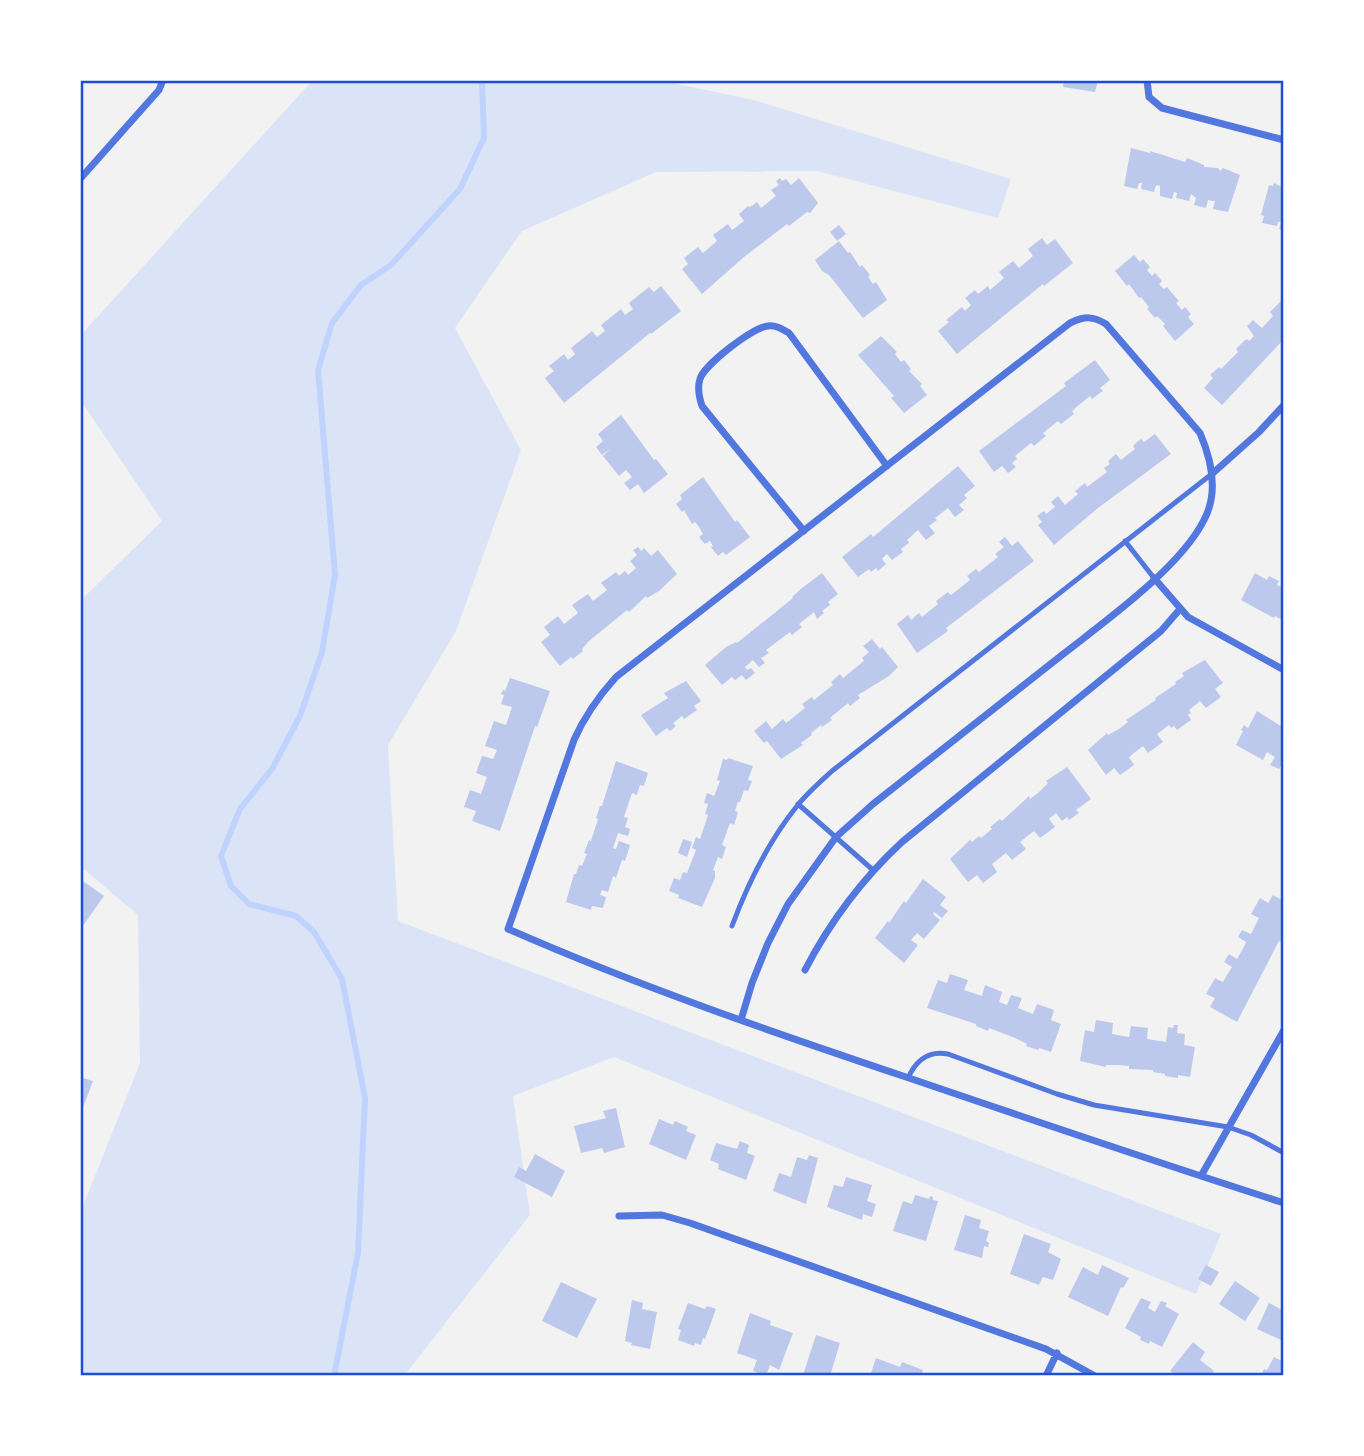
<svg xmlns="http://www.w3.org/2000/svg" width="1364" height="1456" viewBox="0 0 1364 1456" font-family="Lato,sans-serif">
<style>
.green{fill:#dbe4f7}
.lines{fill:none;stroke-linecap:round;stroke-linejoin:round}
.stream{stroke:#bfd3fe;stroke-width:6}
.building{fill:#bdc9ec}
.service{stroke:#5277de;stroke-width:5}
.minor{stroke:#5277de;stroke-width:7}
.neatline{fill:none;stroke:#1d4ed8;stroke-width:2.5}
</style>
<rect width="100%" height="100%" fill="#f2f2f2"/>
<path class="green" d="M312 81H663L754 100 1011 179 998 218 817 171 656 172 522 231 455 328 521 450 456 631 388 745 398 921 1221 1234 1196 1294 614 1057 513 1096 530 1215 407 1372V1375H81V1211L140 1063 138 915 81 867V600L162 521 81 401 80 336Z"/>
<g class="lines">
<path class="stream" d="M334 1376 358 1253 365 1098 342 979 314 932 296 916 249 904 231 886 221 856 240 809 272 769 300 716 322 652 335 575 318 370 332 323 361 285 391 265 460 189 484 138 482 80"/>
</g>
<path class="building" d="M1064 80H1098L1095 92 1063 87Z
M1131 148 1150 153V151L1185 162 1187 158 1204 165V167L1218 168 1220 171 1223 168 1240 175 1228 212 1213 209 1215 201H1213L1208 200 1206 208 1194 205 1196 198 1191 194 1189 201 1176 198 1177 193 1174 192 1172 199 1160 196V186L1156 185 1154 192 1141 189 1142 183H1139L1137 189 1124 186Z
M780 178 782 181 786 179 791 185 799 178 818 203 810 213 807 212 789 226 787 224 744 257 702 294 682 269 688 264 684 258 698 247 703 253 717 241 713 235 728 224 732 230 744 221 739 214 748 206 750 207 757 202 761 208 776 196 771 190 779 185 776 181Z
M1274 183 1284 188V230L1279 229 1281 222H1278L1277 226 1262 223 1264 216 1261 215 1269 185 1273 186Z
M839 225 846 234 837 241 830 232Z
M1042 238 1047 245 1055 239 1073 263 1044 286 1043 284 957 354 938 331 949 322 946 320 962 307 965 311 971 305 965 298 975 290 978 294 988 286 990 290 1004 278 999 272 1013 261 1019 268 1033 256 1028 249Z
M839 241 848 253 850 252 860 267 862 265 870 275 868 277 873 284 876 282 887 300 863 318 829 275 822 271 815 260Z
M1134 255 1140 262 1143 259 1150 267 1147 270 1152 276 1155 273 1162 281 1159 284 1164 289 1167 287 1179 301 1176 303 1182 310 1185 307 1191 314 1188 317 1194 324 1175 341 1163 326 1165 324 1157 316 1155 318 1147 309 1149 307 1141 297 1139 298 1129 284 1127 286 1115 271Z
M661 286 681 311 651 334 650 333 564 403 545 378 554 371 549 366 564 354 568 360 575 354 571 348 592 331 597 337 605 331 601 325 621 309 625 315 633 309 629 303 649 287 654 292Z
M1281 301 1284 304V339L1222 405 1204 388 1213 378 1210 375 1219 367 1221 369 1238 352 1236 349 1244 341 1247 339 1249 341 1254 336 1247 326 1253 320 1262 328 1273 316 1270 312Z
M881 336 897 352 895 354 901 362 904 360 911 369 909 371 922 384 920 386 927 395 904 413 891 398 894 396 858 355Z
M1095 360 1110 380 1100 388 1103 391 1092 399 1090 396 1080 404 1072 411 1074 414 1061 424 1058 421 1043 433 1046 436 1041 440 1034 446 1031 443 1015 456 1017 459 1012 463 1016 467 1008 473 1002 466 994 472 979 451 1066 386 1064 383Z
M621 415 654 460 656 459 668 474 644 493 638 484 630 490 624 483 632 477 626 470 619 476 603 456 610 449 602 455 596 447 603 441 598 434Z
M1155 434 1171 454 1098 508 1054 545 1038 525 1042 522 1037 516 1044 511 1046 514 1055 507 1051 502 1058 496 1065 505 1078 494 1075 491 1085 483 1087 487 1107 472 1104 468 1110 464 1108 461 1116 454 1121 460 1135 449 1133 446 1137 442 1141 439 1144 442Z
M958 466 975 486 964 495 967 498 959 505 964 510 955 517 948 508 935 518 937 520 929 526 935 533 926 540 918 530 907 540 909 543 901 549 903 552 892 560 887 554 882 559 886 564 878 571 876 568 871 572 869 569 858 577 842 557 871 534 873 537Z
M703 477 735 522 737 520 750 537 726 555 723 552 718 556 711 547 713 546 710 541 705 544 699 537 703 534 699 527 695 522 692 524 684 510 682 512 676 504 682 499 680 495Z
M1005 537 1012 546 1018 541 1034 561 946 628 948 631 917 653 897 624 908 615 911 620 919 613 922 617 938 604 936 601 948 592 951 595 970 580 967 576 976 569 979 572 998 557 995 554 1004 547 999 542Z
M638 547 641 551 644 548 651 556 658 550 677 574 659 591 647 598 646 596 629 612 627 610 589 641 582 649 583 651 573 659 571 657 560 666 541 642 550 635 544 627 558 616 564 624 578 613 572 605 588 594 593 601 607 590 601 583 616 572 619 576 625 571 628 575 636 568 630 561 637 555 633 550Z
M822 573 838 594 828 602 830 605 822 611 824 613 817 619 814 612 799 624 802 627 792 635 790 632 766 650 769 653 761 658 765 663 759 667 753 660 745 667 747 670 751 668 755 673 746 680 742 675 735 680 732 677 722 685 705 665 726 647 736 642 737 643 793 598 792 597 802 588Z
M1255 573 1267 580 1269 576 1279 581 1277 585 1284 588V621L1275 616 1274 618 1241 600Z
M872 639 880 649 882 647 898 667 889 676 858 695 860 698 850 706 848 703 830 718 832 720 822 727 821 725 811 733 812 735 801 743 803 745 781 759 767 741 764 743 754 731 766 721 772 729 783 719 786 723 805 708 802 704 812 697 814 700 833 685 831 682 840 674 843 678 864 661 862 658 869 652 863 646Z
M1205 660 1223 683 1215 689 1221 697 1206 708 1200 701 1189 710 1191 713 1188 715 1191 720 1177 730 1174 726 1171 728 1169 725 1157 734 1163 742 1148 753 1143 746 1129 757 1134 765 1120 775 1114 768 1106 775 1088 750 1107 733 1108 735 1119 729 1128 722 1126 720 1156 700 1155 698 1176 684 1175 682 1184 676 1182 673Z
M510 678 550 691 537 727 535 726 500 831 472 821 476 811 464 807 470 790 481 794 487 777 476 773 482 756 493 759 497 750 485 746 494 721 506 725 512 707 501 704 504 695 501 694 503 690 505 691Z
M686 681 701 701 694 706 697 710 684 719 682 716 673 723 676 726 670 731 667 728 656 736 641 715 668 698 664 693Z
M1257 711 1284 728V761L1279 769 1270 765 1275 757 1267 752 1263 760 1236 745 1243 731 1241 730 1244 725 1248 728Z
M728 758 753 766 748 780 752 781 748 791 744 790 740 802H738L735 811 738 812 734 825 730 823 722 845 726 847 722 859 718 857 713 870 715 871V878L702 907 678 898 679 895 669 891 674 878 680 880 683 872 687 873 696 850 692 848 696 837 700 839 708 815 705 814 708 804 704 803 707 793 714 796 720 781 717 780 723 759 727 760Z
M616 761 648 773 644 786 640 785 637 795 632 793 624 817 628 818 625 827 630 829 628 836 618 833 613 848 616 849 619 841 630 845 625 861 622 860 616 878 613 876 608 892 602 890 600 895 606 897 603 908 592 906 591 910 566 902 574 874H576L579 865 582 866 587 854 584 853 589 840 591 841 598 819 596 818 600 806H602Z
M1067 767 1091 799 1076 810 1079 813 1069 820 1067 817 1062 821 1056 813 1049 819 1055 827 1040 838 1034 831 1020 842 1026 849 1012 860 1006 853 992 864 997 872 983 883 977 875 968 882 950 859 970 840 972 842 979 836 981 838 992 829 990 827 1000 819 1002 821 1029 796 1030 799 1038 793 1048 783 1046 781Z
M683 839 692 842 687 857 678 853Z
M80 879 104 896 80 930Z
M923 879 946 897 940 905 948 911 942 918 934 912 933 914 940 920 924 939 917 933 911 940 918 945 904 963 875 938 888 921 889 923 904 901 906 903Z
M1273 895 1284 901V937L1281 942 1279 941 1237 1022 1210 1007 1215 998 1206 994 1215 978 1223 982 1227 975 1232 967 1224 962 1229 954 1237 959 1245 945 1246 942 1238 937 1242 930 1251 934 1259 918 1251 914 1260 898 1268 903Z
M950 974 968 980 964 990 982 996 985 985 1002 992 999 1002 1007 1005 1011 995 1022 998 1018 1008 1033 1014 1037 1004 1054 1010 1051 1020 1061 1024 1051 1052 1039 1048 1038 1050 1026 1046 1027 1044 1015 1038 989 1028 988 1031 976 1026V1024L927 1008 938 980 947 983Z
M1096 1020 1113 1023 1112 1034 1129 1037 1131 1026 1148 1028 1147 1039 1166 1042 1168 1027 1173 1028 1174 1025H1178L1177 1033 1185 1034 1184 1045 1195 1047 1190 1077 1178 1075V1078L1165 1076V1074L1153 1072V1070L1129 1069V1066L1118 1065H1106V1067L1080 1061 1085 1030 1094 1032Z
M80 1077 93 1081 81 1113H80Z
M616 1108 625 1147 604 1153 602 1148 581 1153 574 1126 606 1118 603 1111Z
M659 1119 673 1125 675 1121 688 1127 686 1131 696 1135 686 1160 649 1144Z
M740 1141 749 1145 747 1153 755 1156 746 1180 718 1169 719 1164 710 1160 716 1143 737 1149Z
M535 1154 565 1171 552 1197 514 1177 519 1167 526 1171Z
M809 1155 818 1158 806 1204 773 1191 779 1173 791 1177 797 1157 807 1160Z
M846 1177 872 1185 867 1201 876 1204 872 1217 863 1214 862 1220 827 1207 834 1185 843 1187Z
M915 1195 929 1199 930 1196 933 1197V1200L938 1201 926 1241 893 1231 903 1201 912 1204Z
M965 1215 981 1220 979 1228 989 1231 986 1241 989 1243 988 1247 984 1246 982 1258 954 1250Z
M1024 1234 1051 1244 1048 1252 1061 1259 1053 1280 1043 1277 1039 1285 1010 1274Z
M1102 1265 1129 1278 1123 1288 1121 1287 1108 1316 1068 1297 1083 1267 1098 1275Z
M1206 1265 1219 1272 1211 1286 1198 1279Z
M1235 1281 1260 1298 1245 1321 1219 1304Z
M561 1282 597 1299 577 1338 542 1321Z
M1141 1298 1151 1302 1148 1308 1155 1312 1161 1301 1167 1303 1165 1306 1179 1314 1162 1347 1150 1341 1149 1344 1140 1340 1141 1337 1125 1328Z
M632 1300 643 1303 642 1309 657 1312 650 1349 631 1345 632 1343 625 1341Z
M688 1303 705 1309 707 1306 716 1309 705 1339 703 1338 701 1345 695 1343 694 1346 678 1340 681 1330 678 1329Z
M1269 1303 1284 1311V1334L1281 1340 1257 1329Z
M750 1313 771 1321 770 1325 793 1333 779 1370 770 1365 766 1376 753 1371 757 1360 737 1353Z
M816 1335 840 1343 830 1376 803 1375Z
M1193 1342 1205 1352 1200 1360 1214 1371 1211 1376H1171L1173 1373 1170 1371Z
M1274 1357 1284 1362V1376H1261L1264 1369 1267 1370Z
M876 1358 900 1367 902 1362 923 1370 921 1376H870Z"/>
<g class="lines">
<path class="service" d="M1125 541 1154 578
M798 804 873 870
M732 926C748 883 768 842 797 806 807 793 820 782 832 771L1213 473
M908 1078C916 1060 928 1050 948 1054L1057 1094 1094 1105 1228 1127 1251 1135 1284 1153"/>
<path class="minor" d="M1147 80 1149 97 1162 108 1284 140
M80 179 159 90 163 80
M1213 473 1259 432 1284 405
M804 531 702 406C699 397 697 388 700 379 704 365 753 327 768 326 776 325 782 329 789 333L887 466
M1154 578 1188 617 1284 670
M805 970C831 920 861 880 902 842L1161 631 1180 609
M741 1020 752 983 768 943 788 904 836 837 873 804C936 754 999 705 1062 655 1104 622 1180 568 1204 520 1219 492 1212 461 1200 433L1106 324C1093 316 1085 316 1070 323L616 677C598 697 585 715 574 740L508 929C638 986 772 1032 906 1077 1032 1120 1157 1162 1284 1203
M1201 1176 1284 1030
M619 1216 662 1215 690 1223 1046 1349 1095 1376
M1046 1376 1057 1353"/>
</g>
<rect width="1364" height="1456" fill="none" stroke="#ffffff" stroke-width="164"/>
<rect x="82" y="82" width="1200" height="1292" class="neatline"/>
</svg>
